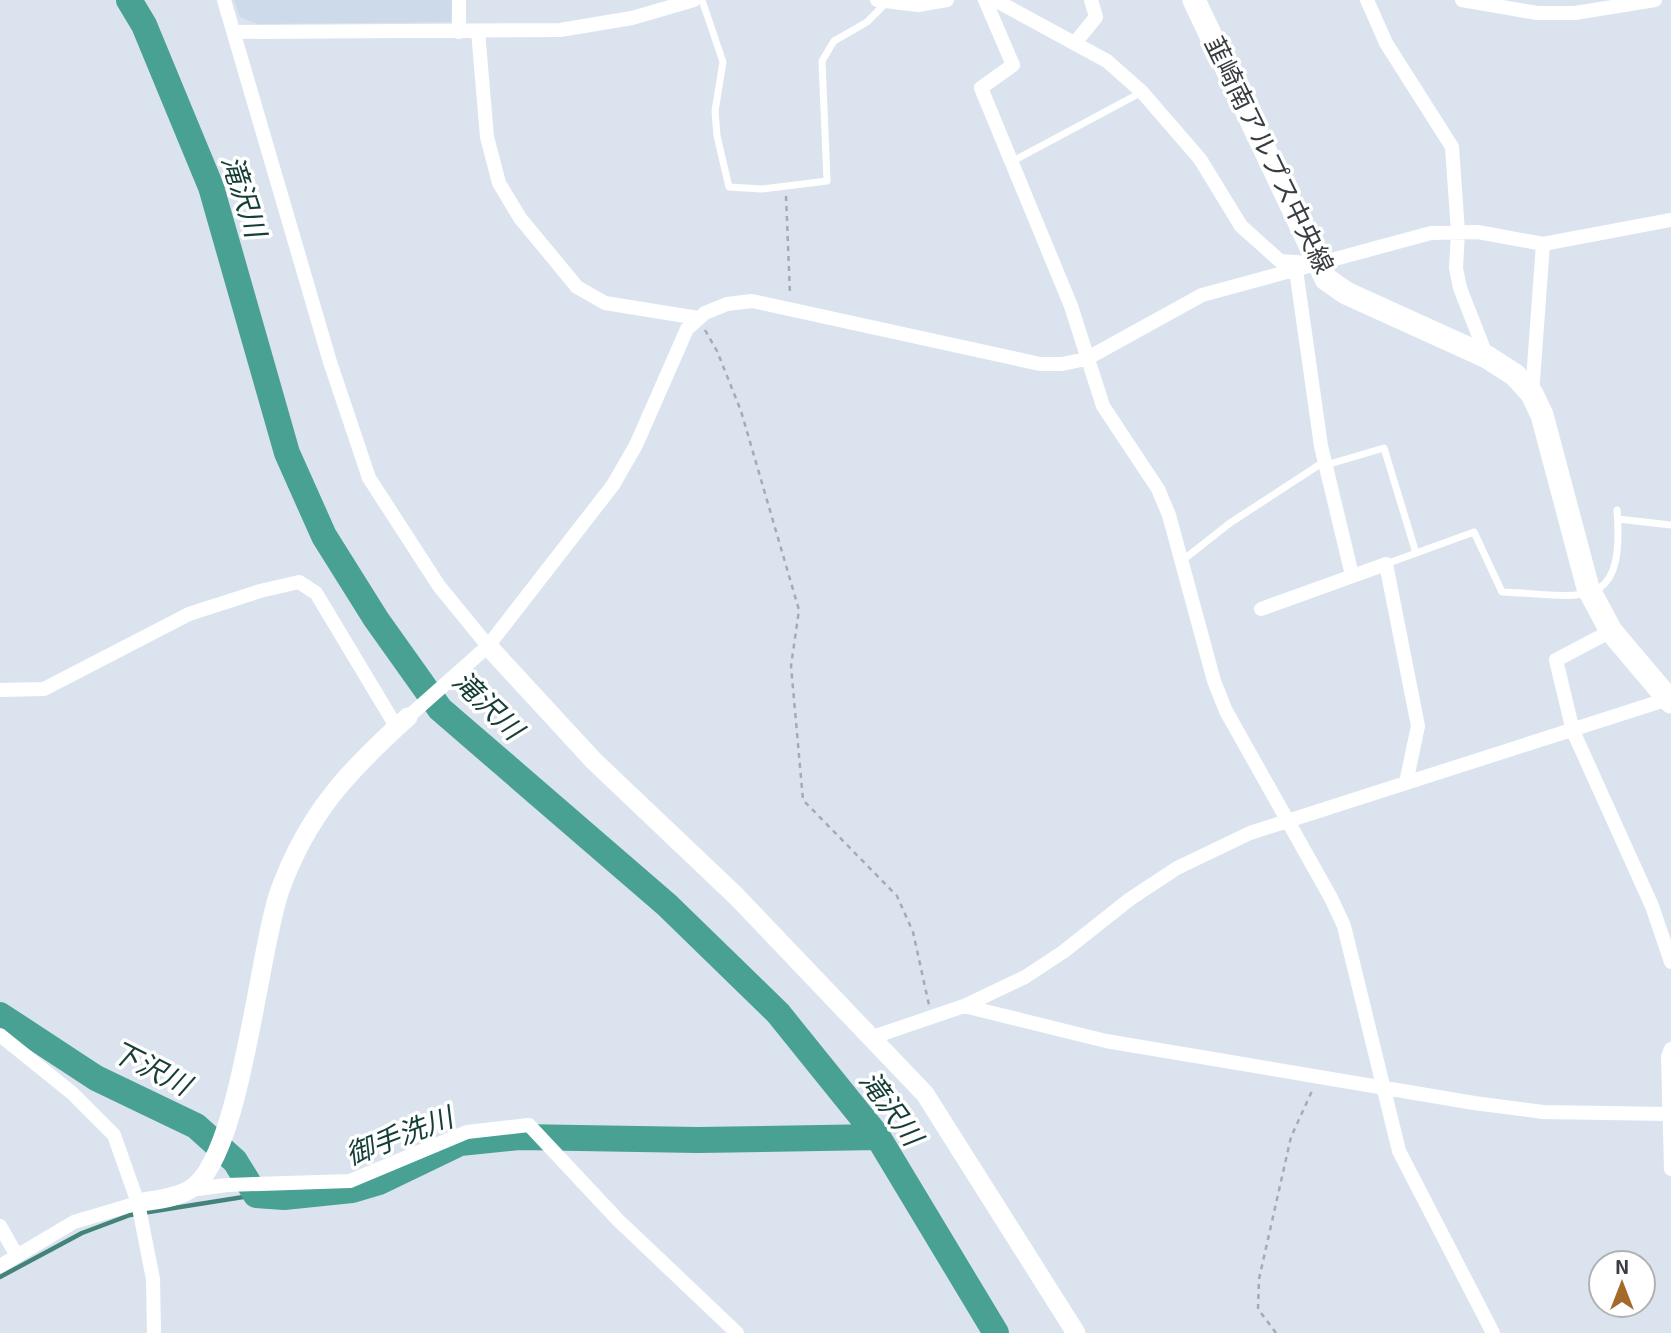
<svg xmlns="http://www.w3.org/2000/svg" width="1671" height="1333" viewBox="0 0 1671 1333" font-family="'Exo 2','Noto Sans JP',sans-serif">
<style>
.built{fill:#ccdaea}
.lines{fill:none;stroke-linecap:round;stroke-linejoin:round}
.stream{stroke:#448379;stroke-width:4.5}
.river{stroke:#48a192;stroke-width:26}
.path{stroke:#a4abb3;stroke-width:2.5;stroke-dasharray:5 5;stroke-linecap:butt}
.lane{stroke:#fff;stroke-width:7}
.street{stroke:#fff;stroke-width:14}
.secondary{stroke:#fff;stroke-width:19}
.primary{stroke:#fff;stroke-width:23}
.labels{text-anchor:middle;stroke-width:7;stroke-linejoin:round;paint-order:stroke}
.street-label{font-size:26px;fill:#393c40;stroke:#fff}
.water-label{font-size:28px;font-style:italic;fill:#153e37;stroke:#fff}
</style>
<rect width="100%" height="100%" fill="#dbe4ee"/>
<path class="built" d="M234 0H452L451 22 258 24 240 17Z"/>
<g class="lines">
<path class="stream" d="M0 1277 82 1233 130 1215 256 1195"/>
<path class="river" d="M129 0 144 25 211 187 287 453 324 536 376 619 440 709 667 905 778 1013 878 1137 996 1333
M0 1015 96 1078 196 1126 235 1161 256 1195 284 1197 352 1190 379 1182 460 1143 519 1137 698 1140 878 1137"/>
<path class="path" d="M786 196 790 294
M705 330 717 351 741 411 799 610 791 666 803 800 897 896 913 932 929 1005
M1276 1333 1258 1309 1259 1279 1291 1137 1312 1091"/>
<path class="lane" d="M702 0 723 62 715 111 717 136 729 187 762 189 827 181 822 61 834 41 867 22 886 3
M1013 161 1142 92
M1326 465 1384 448 1416 553
M1618 519 1671 525
M1183 560 1230 523 1325 461
M1386 564 1474 532 1502 592C1583 595 1625 615 1617 510"/>
<path class="street" d="M224 0 330 362 369 478 439 586 488 646
M459 0V32
M877 0 918 5 947 0
M985 0 1013 65 981 88 1071 306 1103 406 1158 489 1169 515 1214 681 1226 711 1331 898 1344 926 1399 1151 1493 1333
M995 0 1107 61 1142 92 1200 159 1241 226 1280 261 1308 263
M1367 0 1386 43 1452 147 1458 232 1456 268 1460 288 1487 357
M1462 0 1537 13H1575L1655 0
M478 31 487 137 499 183 520 218 577 287 605 303 698 318
M235 32 560 30 632 18 694 0
M1075 43 1096 17 1091 0
M1296 270 1321 446 1352 575
M1532 394 1543 244
M1261 609 1386 564 1418 726 1406 783
M1611 631 1556 660 1573 731 1652 906 1671 962
M0 690 44 689 189 614 260 591 299 582 316 593 397 728
M408 717 488 646 613 485 636 445 687 329 705 313 727 304 752 301 1040 364H1062L1086 359 1202 295 1431 233 1478 232 1543 244 1671 220
M964 1006 1106 1041 1474 1103 1543 1112 1668 1114
M0 1035 72 1093 114 1135 138 1203 153 1279 154 1333
M873 1037 964 1006 1025 977 1063 952 1130 899 1177 868 1250 833 1668 699
M1671 1049 1668 1057 1671 1169
M190 1190 227 1185 350 1181 467 1132 529 1125 618 1220 737 1333
M0 1226 17 1256
M0 1266 74 1222 138 1203"/>
<path class="secondary" d="M488 646 593 760 736 896 925 1094 1076 1333
M138 1203C153 1200 176 1198 189 1190 241 1162 258 951 280 890 308 813 349 770 408 717"/>
<path class="primary" d="M1194 0 1326 279 1346 293 1487 357 1515 375 1532 394 1542 415 1588 588 1611 631 1671 702"/>
</g>
<g class="labels">
<g class="street-label">
<text transform="translate(1269 155) rotate(64)" y="9">韮崎南アルプス中央線</text>
</g>
<g class="water-label">
<text transform="translate(244 196) rotate(72)" y="10">滝沢川</text>
<text transform="translate(488 705) rotate(44)" y="10">滝沢川</text>
<text transform="translate(151 1068) rotate(27)" y="10">下沢川</text>
<text transform="translate(891 1108) rotate(54)" y="10">滝沢川</text>
<text transform="translate(399 1136) rotate(-21)" y="10">御手洗川</text>
</g>
</g>
<g transform="translate(1622 1284)"><circle r="33" fill="#ffffff" stroke="#b0b1b3" stroke-width="2"/>
<path d="M0-5L12 26L0 18L-12 26Z" fill="#a46a2a"/>
<text y="-10" font-size="19" font-weight="bold" text-anchor="middle" fill="#393c40">N</text>
</g>
</svg>
